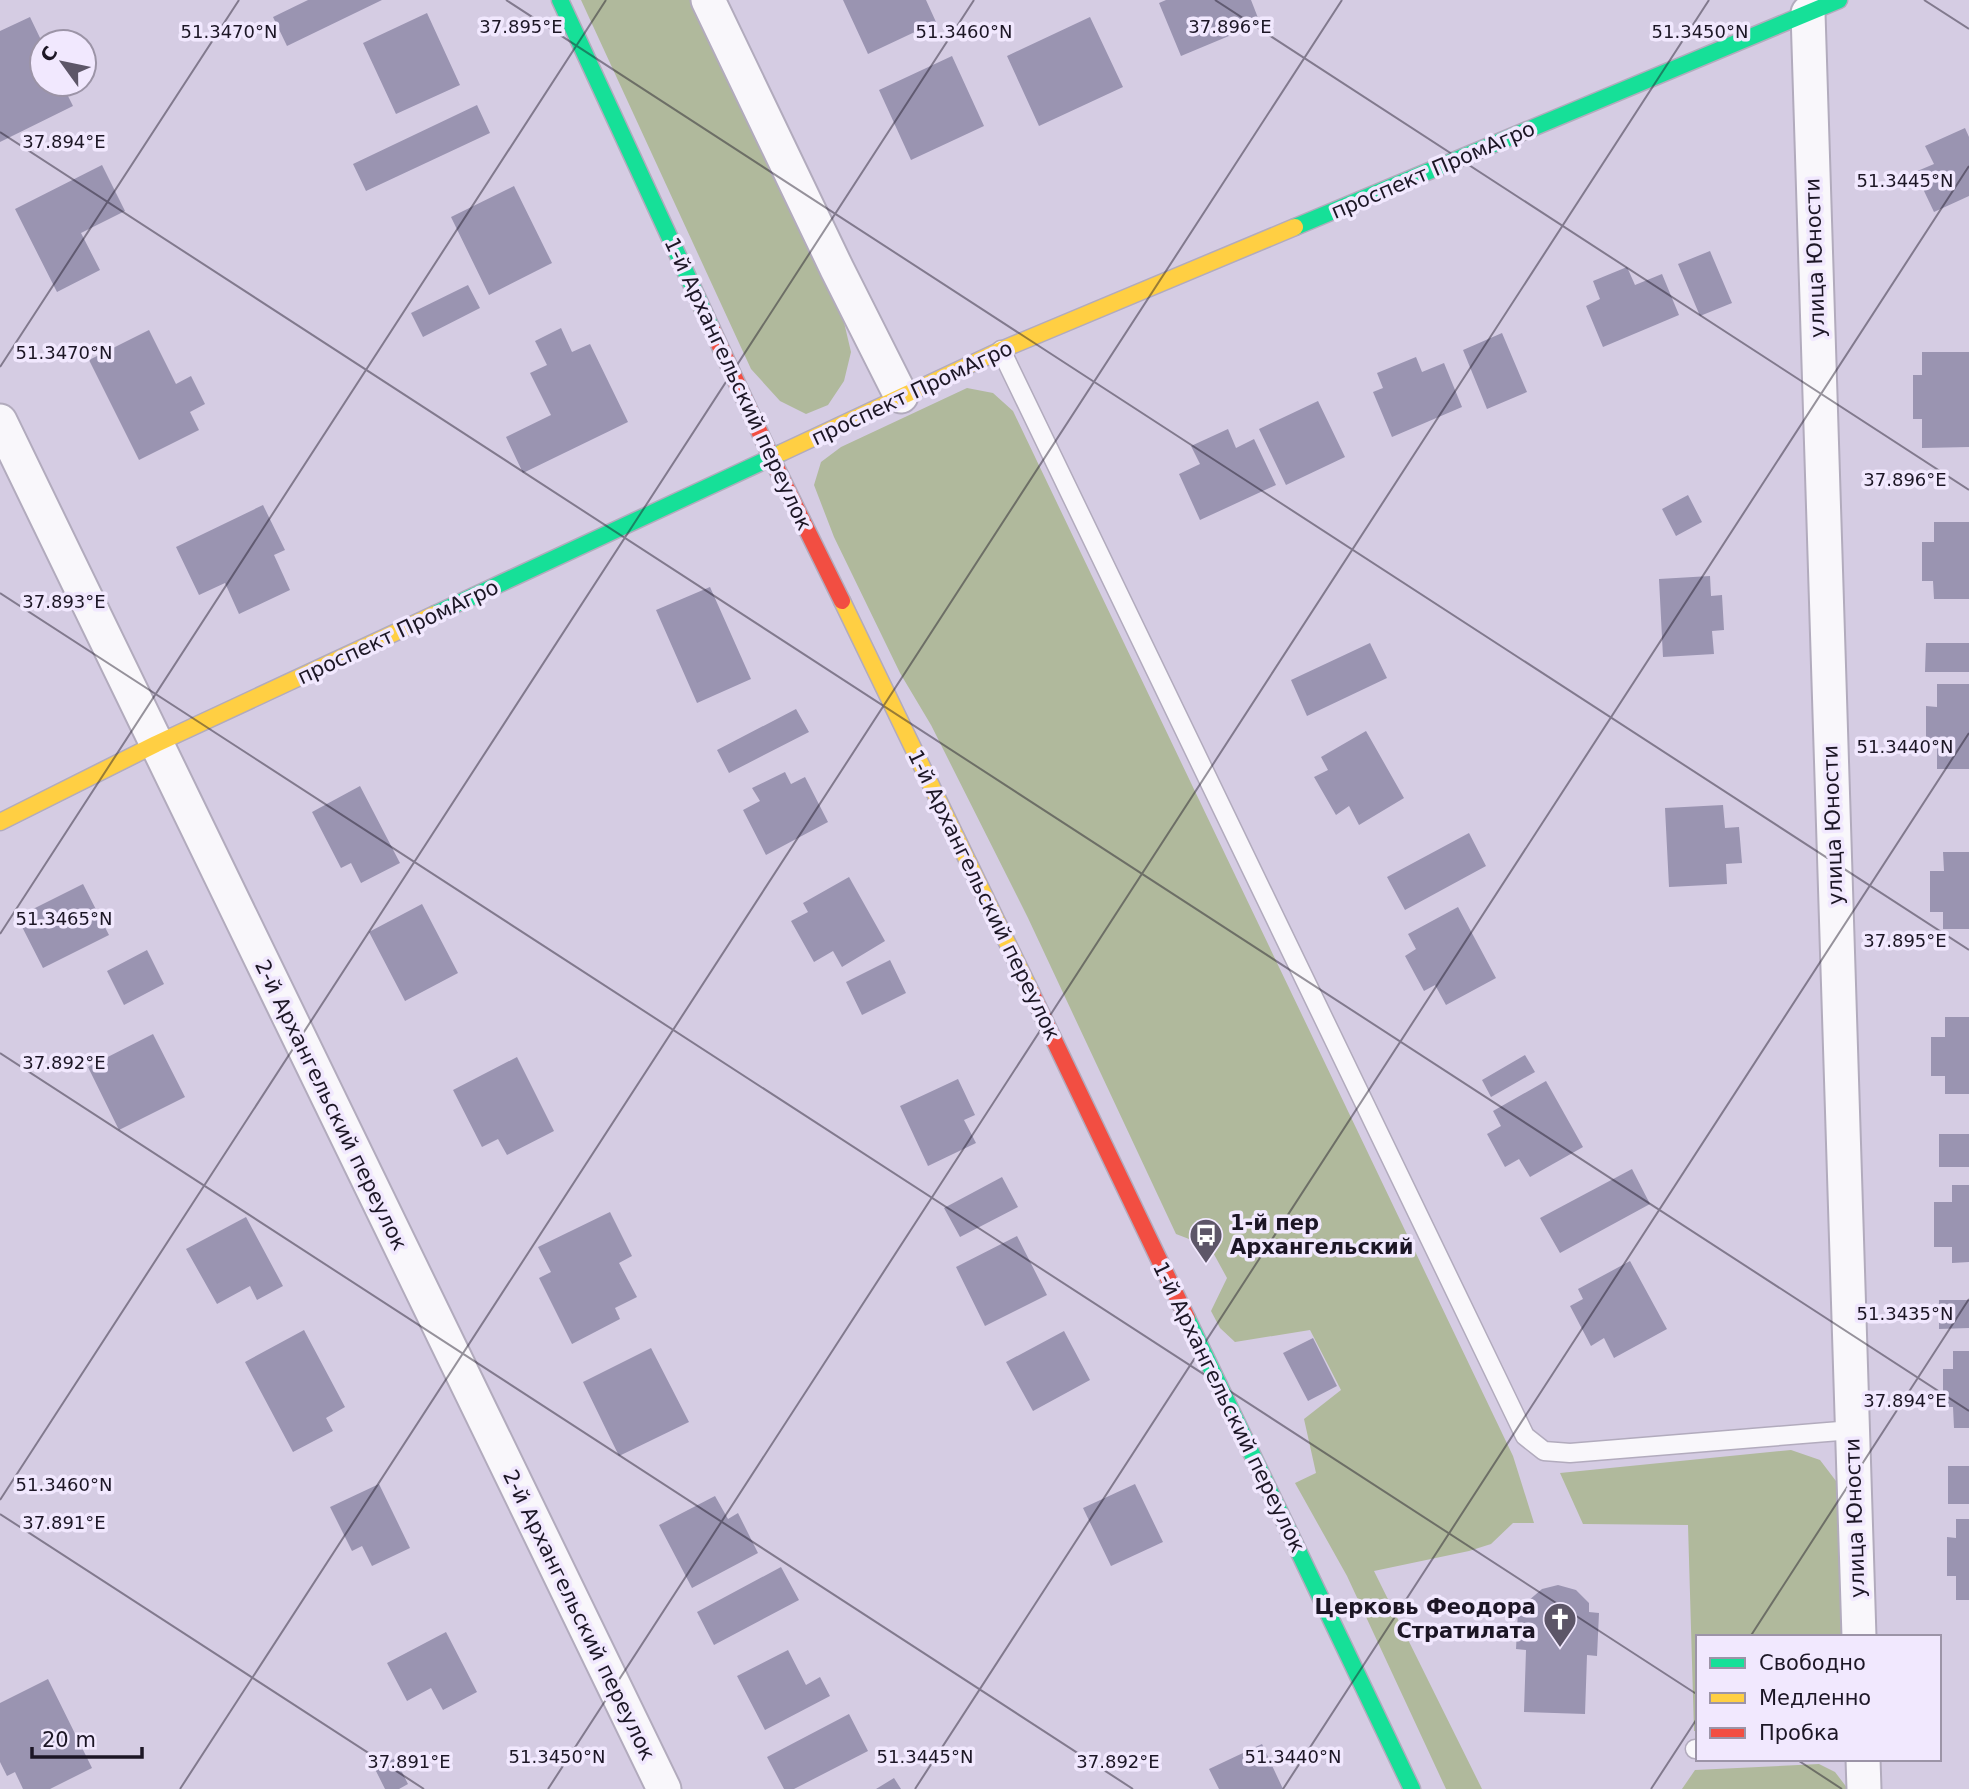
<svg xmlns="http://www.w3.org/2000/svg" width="1969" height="1789" viewBox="0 0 1969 1789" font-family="'DejaVu Sans',sans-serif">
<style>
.green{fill:#b0b99c}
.building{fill:#9a94b1}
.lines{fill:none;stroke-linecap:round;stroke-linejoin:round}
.lane-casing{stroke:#b2abbd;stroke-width:21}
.street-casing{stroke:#b2abbd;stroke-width:37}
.fast-casing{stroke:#b2abbd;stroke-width:19}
.slow-casing{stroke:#b2abbd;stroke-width:19}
.jam-casing{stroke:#b2abbd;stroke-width:19}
.lane{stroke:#f9f7fb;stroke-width:18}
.street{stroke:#f9f7fb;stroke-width:33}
.fast{stroke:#16e098;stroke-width:16}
.slow{stroke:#ffcf43;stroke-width:16}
.jam{stroke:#f24e42;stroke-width:16}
.ticks{fill:none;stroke:#1c1625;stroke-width:2;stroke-opacity:0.45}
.labels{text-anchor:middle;stroke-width:7;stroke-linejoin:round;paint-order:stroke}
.street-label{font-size:21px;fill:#1c1625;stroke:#f1e8fe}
.poi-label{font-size:21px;font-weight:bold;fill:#1c1625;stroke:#f1e8fe;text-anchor:start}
.ticks-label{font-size:18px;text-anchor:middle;fill:#1c1625;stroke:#f1e8fe;stroke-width:7;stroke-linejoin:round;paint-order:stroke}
</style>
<rect width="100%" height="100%" fill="#d5cce3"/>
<path class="green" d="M581 0H691L843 318 851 352 844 381 828 405 806 414 780 401 751 369Z
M967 388 993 393 1013 411 1513 1456 1534 1523H1513L1491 1544 1469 1551 1374 1571 1482 1789H1446L1347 1576 1295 1483 1316 1473 1304 1419 1341 1390 1310 1330 1235 1342 1220 1328 1211 1311 1227 1278 1210 1247 1176 1234 1028 918 931 725 900 673 834 537 814 485 821 462 841 447Z
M1791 1450 1820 1460 1836 1481 1842 1637H1698V1731H1694L1688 1525 1583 1524 1560 1473Z
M1819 1764 1835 1772 1848 1789H1682L1695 1770Z"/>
<path class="building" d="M308 0H382L287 46 273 17Z
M843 0H926L936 22 868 54Z
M1166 0H1251L1260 23 1181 56 1159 3Z
M427 13 460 85 396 114 363 43Z
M30 17 42 42V84H62L73 106 0 142V31Z
M1090 17 1123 87 1039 126 1007 56Z
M952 56 984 126 911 160 879 90Z
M477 105 490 133 366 191 353 164Z
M1965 128 1969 137V196L1934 212 1915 172 1934 164 1925 146Z
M102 165 125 211 81 233 100 270 57 292 15 209Z
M514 186 552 263 489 295 451 217Z
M1710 251 1732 303 1700 316 1678 264Z
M1627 267 1635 285 1662 274 1679 315 1603 347 1586 306 1600 299 1593 281Z
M468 285 480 308 423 337 411 313Z
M561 328 572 352 590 344 628 422 523 473 506 437 551 415 530 373 547 365 535 341Z
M149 330 176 384 191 376 205 404 190 412 199 430 139 460 89 360Z
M1502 333 1527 392 1487 409 1463 350Z
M1922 352H1969V447L1922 448V419H1913V375H1922Z
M1416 357 1422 372 1444 363 1462 407 1392 437 1373 392 1383 388 1377 373Z
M1318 401 1345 457 1286 485 1259 429Z
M1228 429 1236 448 1254 439 1276 485 1200 520 1179 474 1200 464 1191 446Z
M1688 495 1702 522 1676 536 1662 509Z
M263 505 285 550 274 555 290 590 239 614 225 583 199 595 176 547Z
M1934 522H1969V599H1934L1933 581H1922V542H1934Z
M1710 576 1711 596 1722 595 1724 630 1712 631 1714 654 1663 657 1659 579Z
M710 587 751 679 697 703 656 610Z
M1370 643 1387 678 1307 716 1291 680Z
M1926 643H1969V672H1925Z
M1937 684H1969V769H1937V748L1926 747V706L1937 707Z
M796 709 809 732 729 773 717 750Z
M1366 731 1404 798 1359 825 1349 806 1336 815 1314 777 1328 770 1321 757Z
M785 772 791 784 805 777 828 822 766 855 743 810 760 801 752 788Z
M360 786 400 863 361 883 351 863 341 868 312 812Z
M1723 805 1725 828 1739 827 1742 863 1726 864 1727 884 1669 887 1665 808Z
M1469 833 1486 866 1405 910 1387 877Z
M1943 852H1969V929H1943V912H1930V871H1944Z
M849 877 885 941 842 967 833 951 814 962 791 921 808 912 803 903Z
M83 884 109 935 43 968 17 917Z
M422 904 458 973 405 1001 369 932Z
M1458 907 1496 978 1446 1005 1435 985 1424 991 1405 956 1416 949 1408 934Z
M147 950 164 984 124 1005 107 971Z
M890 960 906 993 862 1015 846 982Z
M1945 1017H1969V1094H1945V1076H1931V1037H1945Z
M153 1034 185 1097 119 1130 88 1067Z
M1525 1055 1535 1072 1491 1097 1482 1080Z
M517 1057 554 1131 507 1155 498 1139 482 1147 453 1090Z
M958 1079 975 1115 964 1120 976 1143 928 1166 900 1106Z
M1546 1081 1583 1147 1530 1177 1519 1159 1505 1167 1487 1134 1501 1126 1493 1111Z
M1939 1134H1969V1167H1939Z
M1632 1169 1650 1204 1560 1253 1540 1218Z
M1002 1177 1018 1207 960 1237 944 1208Z
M1952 1185H1969V1262L1952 1263V1247H1934V1202H1952Z
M610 1212 632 1256 619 1263 637 1297 615 1308 620 1319 572 1344 539 1278 551 1272 538 1247Z
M246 1217 283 1286 257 1300 250 1286 217 1304 186 1249Z
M1017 1236 1047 1295 985 1326 956 1267Z
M1630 1261 1667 1329 1614 1358 1604 1338 1591 1346 1570 1306 1583 1299 1578 1289Z
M1939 1300H1969V1328L1939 1329Z
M304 1330 345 1407 326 1418 333 1431 293 1452 245 1362Z
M1064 1331 1090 1380 1033 1411 1006 1362Z
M1313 1338 1337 1386 1308 1401 1283 1353Z
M651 1348 689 1422 619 1456 583 1382Z
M1953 1351H1969V1428H1954L1953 1407H1943V1369H1953Z
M1948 1466H1969V1504H1948Z
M379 1484 410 1548 372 1566 362 1546 352 1551 330 1507Z
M1135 1484 1163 1542 1111 1566 1083 1508Z
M715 1496 728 1519 738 1513 758 1553 692 1588 659 1525Z
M1956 1519H1969V1600H1956V1576H1947V1537L1956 1538Z
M781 1567 799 1600 714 1645 697 1612Z
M1558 1585 1576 1590 1589 1603V1612L1599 1613 1597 1656 1587 1655 1585 1714 1524 1712 1526 1650 1516 1649 1518 1611H1528V1601L1542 1589Z
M446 1632 477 1692 443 1710 431 1688 407 1701 387 1663Z
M788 1650 806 1685 820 1677 830 1696 765 1730 737 1676Z
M48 1679 92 1768 50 1789H23L15 1772 7 1776 0 1762V1703Z
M849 1714 868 1751 794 1789H784L767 1757Z
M1262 1744 1283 1789H1219L1209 1769Z
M395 1758 408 1784 399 1789H385L375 1769Z
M894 1778 901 1789H876Z"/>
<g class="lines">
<defs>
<path id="lane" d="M1001 350 1525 1436 1544 1451 1570 1453 1852 1430
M1695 1749H1698"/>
<path id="street" d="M708 0 837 269 901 396
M1808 13 1859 1637
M0 421 664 1789
M1863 1759 1864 1789"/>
<path id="fast" d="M560 0 711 327
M1295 227 1839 0
M435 614 781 453
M1187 1318 1412 1789"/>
<path id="slow" d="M781 453 1001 350 1295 227
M842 601 1031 992
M0 822 156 744 435 614"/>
<path id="jam" d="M711 327 772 459 842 601
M1031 992 1187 1318"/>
</defs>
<use href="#lane" class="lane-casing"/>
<use href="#street" class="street-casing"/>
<use href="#fast" class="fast-casing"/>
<use href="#slow" class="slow-casing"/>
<use href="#jam" class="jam-casing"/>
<use href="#lane" class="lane"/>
<use href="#street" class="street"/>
<use href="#fast" class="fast"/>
<use href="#slow" class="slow"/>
<use href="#jam" class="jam"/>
</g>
<path class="ticks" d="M506 0 1969 950M1215 0 1969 490M1924 0 1969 29M0 132 1969 1411M0 367 239 0M0 593 1698 1695M0 934 606 0M0 1053 1133 1789M0 1500 974 0M0 1514 424 1789M1750 1637 1969 1299M1796 1759 1842 1789M180 1789 1342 0M548 1789 1709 0M915 1789 1969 166M1283 1789 1969 733M1651 1789 1698 1717"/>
<defs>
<symbol id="bus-pin" viewBox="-11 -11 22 30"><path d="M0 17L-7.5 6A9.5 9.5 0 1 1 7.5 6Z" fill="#5d5668" stroke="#f1e8fe"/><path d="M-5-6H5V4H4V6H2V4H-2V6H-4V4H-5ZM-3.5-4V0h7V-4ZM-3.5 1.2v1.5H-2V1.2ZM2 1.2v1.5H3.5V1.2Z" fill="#fff"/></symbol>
<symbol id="church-pin" viewBox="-11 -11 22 30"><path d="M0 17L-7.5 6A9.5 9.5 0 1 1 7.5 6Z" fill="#5d5668" stroke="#f1e8fe"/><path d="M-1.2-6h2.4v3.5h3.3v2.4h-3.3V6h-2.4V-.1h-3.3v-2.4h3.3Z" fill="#fff"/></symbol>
</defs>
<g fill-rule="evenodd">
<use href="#bus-pin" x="1187" y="1216" width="38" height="52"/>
<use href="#church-pin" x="1541" y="1600" width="38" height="52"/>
</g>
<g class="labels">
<g class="street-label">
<text transform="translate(1433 170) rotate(-23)" y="7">проспект ПромАгро</text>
<text transform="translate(1815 258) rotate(-92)" y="7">улица Юности</text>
<text transform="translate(738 384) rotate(65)" y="7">1-й Архангельский переулок</text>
<text transform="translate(912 393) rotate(-25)" y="7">проспект ПромАгро</text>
<text transform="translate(398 632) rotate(-25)" y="7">проспект ПромАгро</text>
<text transform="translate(1833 825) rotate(-92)" y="7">улица Юности</text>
<text transform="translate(984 895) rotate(64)" y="7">1-й Архангельский переулок</text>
<text transform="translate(331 1105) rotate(64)" y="7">2-й Архангельский переулок</text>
<text transform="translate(1229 1407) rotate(64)" y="7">1-й Архангельский переулок</text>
<text transform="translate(1855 1518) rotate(-92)" y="7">улица Юности</text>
<text transform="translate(579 1615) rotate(64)" y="7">2-й Архангельский переулок</text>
</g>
<g class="poi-label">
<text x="1230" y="1230">1-й пер<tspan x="1230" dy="24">Архангельский</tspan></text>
<text x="1536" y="1614" text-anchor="end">Церковь Феодора<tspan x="1536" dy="24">Стратилата</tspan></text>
</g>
</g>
<g class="ticks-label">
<text x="521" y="33">37.895°E</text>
<text x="1230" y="33">37.896°E</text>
<text x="229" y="38">51.3470°N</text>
<text x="964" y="38">51.3460°N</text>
<text x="1700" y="38">51.3450°N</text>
<text x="64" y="148">37.894°E</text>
<text x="1905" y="187">51.3445°N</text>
<text x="64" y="359">51.3470°N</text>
<text x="1905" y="486">37.896°E</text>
<text x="64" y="608">37.893°E</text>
<text x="1905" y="753">51.3440°N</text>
<text x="64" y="925">51.3465°N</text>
<text x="1905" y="947">37.895°E</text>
<text x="64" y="1069">37.892°E</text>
<text x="1905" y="1320">51.3435°N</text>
<text x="1905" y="1407">37.894°E</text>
<text x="64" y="1491">51.3460°N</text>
<text x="64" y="1529">37.891°E</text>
<text x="557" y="1763">51.3450°N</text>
<text x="925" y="1763">51.3445°N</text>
<text x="1293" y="1763">51.3440°N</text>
<text x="409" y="1768">37.891°E</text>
<text x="1118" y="1768">37.892°E</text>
</g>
<rect x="1696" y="1635" width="245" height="126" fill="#f1e8fe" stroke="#9c94a7" stroke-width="2"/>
<rect x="1710" y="1658" width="35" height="10" fill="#16e098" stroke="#9c94a7" stroke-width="2"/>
<text x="1759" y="1670" font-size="21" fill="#1c1625">Свободно</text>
<rect x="1710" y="1693" width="35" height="10" fill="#ffcf43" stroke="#9c94a7" stroke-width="2"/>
<text x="1759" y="1705" font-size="21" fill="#1c1625">Медленно</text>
<rect x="1710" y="1728" width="35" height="10" fill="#f24e42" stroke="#9c94a7" stroke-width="2"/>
<text x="1759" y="1740" font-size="21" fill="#1c1625">Пробка</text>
<g transform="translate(63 63) rotate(303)"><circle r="33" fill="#f1e8fe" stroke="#9c94a7" stroke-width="2"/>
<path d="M0-5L12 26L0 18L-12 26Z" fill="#5d5668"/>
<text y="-10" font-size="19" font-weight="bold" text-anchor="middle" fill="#1c1625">С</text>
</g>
<path d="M32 1747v10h110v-10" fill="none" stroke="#1c1625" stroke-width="3.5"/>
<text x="42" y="1747" font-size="21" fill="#1c1625" stroke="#f1e8fe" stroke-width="5" paint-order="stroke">20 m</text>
</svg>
